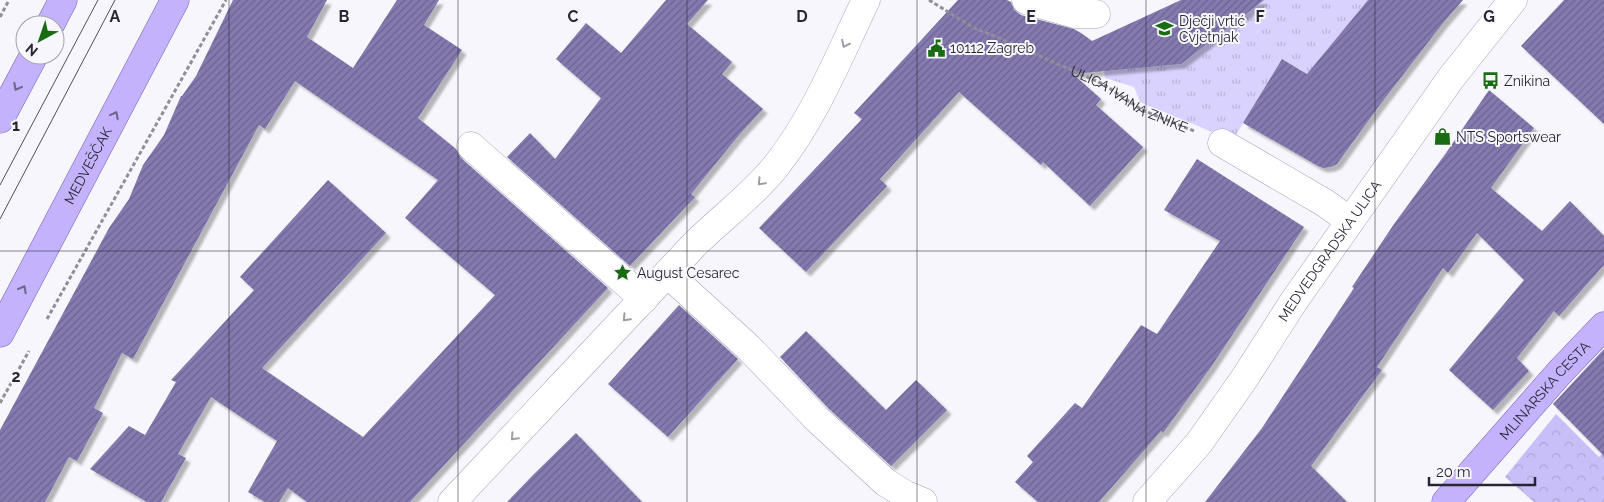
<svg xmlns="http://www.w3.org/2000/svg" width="1604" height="502" viewBox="0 0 1604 502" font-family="Raleway,sans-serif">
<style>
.grass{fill:url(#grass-tufts)}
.forest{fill:url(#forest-crowns)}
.building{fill:url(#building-hatch);filter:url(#shadow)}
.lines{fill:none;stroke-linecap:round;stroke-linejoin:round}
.minor-casing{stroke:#a7a3c1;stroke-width:29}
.major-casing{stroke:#7360b4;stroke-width:29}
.path{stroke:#908f98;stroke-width:3;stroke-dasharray:4 2.5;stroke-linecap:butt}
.minor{stroke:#fff;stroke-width:28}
.major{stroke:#c4b2fc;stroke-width:28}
.tram{stroke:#514f5a;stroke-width:1}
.oneway{stroke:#9e9da3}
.oneway2{stroke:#6e658d}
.grid{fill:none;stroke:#282632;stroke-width:1;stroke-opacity:0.55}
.labels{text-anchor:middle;stroke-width:4;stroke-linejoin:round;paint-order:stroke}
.poi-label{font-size:14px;fill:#282632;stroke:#f7f6fc;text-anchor:start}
.street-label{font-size:14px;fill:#282632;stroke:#f7f6fc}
.grid-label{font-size:16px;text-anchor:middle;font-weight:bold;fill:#282632;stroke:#f7f6fc;stroke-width:4;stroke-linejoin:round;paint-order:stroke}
</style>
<defs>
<pattern id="grass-tufts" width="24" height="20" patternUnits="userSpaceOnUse" patternTransform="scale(1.25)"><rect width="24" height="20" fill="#d9d2fe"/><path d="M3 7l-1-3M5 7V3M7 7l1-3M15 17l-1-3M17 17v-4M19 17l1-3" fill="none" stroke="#bab4da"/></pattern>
<pattern id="forest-crowns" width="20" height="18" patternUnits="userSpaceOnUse" patternTransform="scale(1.25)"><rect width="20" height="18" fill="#c9bff8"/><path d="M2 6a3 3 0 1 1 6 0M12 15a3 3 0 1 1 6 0" fill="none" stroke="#ada4d5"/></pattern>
<pattern id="building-hatch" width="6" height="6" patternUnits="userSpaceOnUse" patternTransform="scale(1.25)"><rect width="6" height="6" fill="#847aaf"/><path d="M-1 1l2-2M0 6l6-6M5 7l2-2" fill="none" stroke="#6c648f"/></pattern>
<filter id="shadow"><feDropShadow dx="4.5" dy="4.5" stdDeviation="1" flood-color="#0004"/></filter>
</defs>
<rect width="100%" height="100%" fill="#f7f6fc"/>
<path class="grass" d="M1259 0H1368L1322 56 1336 73 1299 79 1303 71 1282 59 1236 135 1234 141 1140 102 1134 87 1105 78 1103 64Z"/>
<path class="forest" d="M1556 414 1599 457 1604 452V502H1534L1505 477Z"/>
<path class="building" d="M233 0H327L307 37 353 68 397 0H439L424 25 462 50 418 118 456 149 461 158 608 288 410 502H307L288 488 279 502H265L248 492 277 441 211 397 178 454 186 458 161 502H147L90 469 129 426 145 435 176 382 171 380 254 290 240 277 328 180 386 233 262 368 363 437 495 295 405 218 438 180 295 81 265 129 259 125 133 359 122 353 94 408 103 413 77 461 69 457 45 502H0V430L109 228 129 199 143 165 164 135 181 96H182L196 76Z
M666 0H708L687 24 732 62 722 74 763 109 739 135 691 194 695 197 630 266 507 157 530 133 555 159 601 98 556 59 586 23 621 53Z
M958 0H1007L1011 2 1014 10 1021 15 1074 29 1081 33 1092 41 1181 0H1264L1181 64 1073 74 1101 99 1096 105 1143 147 1090 206 1043 162 1041 165 959 92 880 179 887 186 806 272 759 228 862 119 854 113Z
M1368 0H1463L1443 23 1379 106 1337 164 1331 167 1323 168 1318 166 1243 123 1282 59 1307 74Z
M1564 0H1604V124L1521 46Z
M1489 90 1534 128 1491 188 1542 231 1570 201 1604 236V265L1559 316 1554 311 1517 358 1529 371 1493 410 1449 370 1524 280 1477 233 1448 273 1443 268 1377 367 1382 370 1311 466 1347 502H1205L1262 428 1354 288 1352 287 1394 224 1446 153Z
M1197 159 1304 227 1211 367 1163 433 1161 431 1099 502H1038L1015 482 1033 462 1027 456 1075 403 1082 408 1141 325 1157 334 1220 241 1164 210Z
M679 305 738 359 668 437 608 384Z
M806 331 886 410 916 380 947 410 891 466 828 408 780 357Z
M1604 349V456L1553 404Z
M576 433 642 502H507L533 475Z"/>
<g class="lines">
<defs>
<g id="minor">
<path d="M1026 0 1075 14H1096"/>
<path d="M1222 143 1325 203 1350 221"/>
<path d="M471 146 644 299"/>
<path d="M668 274 748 347 817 419 885 482 906 495 923 502"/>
<path d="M452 502C533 417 613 330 694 245 721 218 752 196 776 166 815 117 839 56 866 0"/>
<path id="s2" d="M1147 502 1199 443 1244 379 1294 301 1451 78 1513 0"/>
</g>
<g id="major">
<path d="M50 25 63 0"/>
<path d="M0 119 34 55"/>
<path id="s3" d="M0 333 175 0"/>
<path id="s4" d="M1446 502 1560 372 1604 326"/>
</g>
</defs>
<use href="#minor" class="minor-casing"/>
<use href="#major" class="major-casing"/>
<g class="path">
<path id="s1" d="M929 0 974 28 999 38 1103 84 1142 110 1194 131"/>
<path d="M0 17 9 0"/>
<path d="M47 319 226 0"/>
<path d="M0 403 29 351"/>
</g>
<use href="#minor" class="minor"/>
<use href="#major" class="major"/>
<path class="tram" d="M0 185 98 0
M0 219 115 0"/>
</g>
<defs><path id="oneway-chevron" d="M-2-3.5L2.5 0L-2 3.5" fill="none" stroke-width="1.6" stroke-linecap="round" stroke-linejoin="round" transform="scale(1.25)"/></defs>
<g class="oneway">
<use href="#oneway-chevron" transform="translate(845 44) rotate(116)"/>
<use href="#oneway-chevron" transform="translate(761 182) rotate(133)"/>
<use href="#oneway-chevron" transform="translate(626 318) rotate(133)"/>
<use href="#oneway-chevron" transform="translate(514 437) rotate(133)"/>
</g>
<g class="oneway2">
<use href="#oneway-chevron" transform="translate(17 87) rotate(118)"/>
<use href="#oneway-chevron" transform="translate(115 115) rotate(-62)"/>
<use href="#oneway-chevron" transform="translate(23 289) rotate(-62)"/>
</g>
<path class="grid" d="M229 0V502M458 0V502M687 0V502M917 0V502M1146 0V502M1375 0V502M0 251H1604"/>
<defs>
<symbol id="school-bare" viewBox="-9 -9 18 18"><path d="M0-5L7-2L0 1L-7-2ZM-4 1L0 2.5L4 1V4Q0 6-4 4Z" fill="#196c13" stroke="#f7f6fc" stroke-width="2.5" paint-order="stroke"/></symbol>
<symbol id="civic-bare" viewBox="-9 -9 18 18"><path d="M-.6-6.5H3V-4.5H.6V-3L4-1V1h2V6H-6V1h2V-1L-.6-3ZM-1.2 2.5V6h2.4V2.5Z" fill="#196c13" stroke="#f7f6fc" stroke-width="2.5" paint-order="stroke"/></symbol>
<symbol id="bus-bare" viewBox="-9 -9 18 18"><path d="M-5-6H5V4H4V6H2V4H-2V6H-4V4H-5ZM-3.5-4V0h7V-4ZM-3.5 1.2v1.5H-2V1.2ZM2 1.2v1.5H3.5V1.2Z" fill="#196c13" stroke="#f7f6fc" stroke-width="2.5" paint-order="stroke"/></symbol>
<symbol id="shop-bare" viewBox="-9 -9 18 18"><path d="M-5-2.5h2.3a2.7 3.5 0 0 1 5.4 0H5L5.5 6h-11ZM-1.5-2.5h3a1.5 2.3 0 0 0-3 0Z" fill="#196c13" stroke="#f7f6fc" stroke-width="2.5" paint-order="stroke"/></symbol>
<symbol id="sight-bare" viewBox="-9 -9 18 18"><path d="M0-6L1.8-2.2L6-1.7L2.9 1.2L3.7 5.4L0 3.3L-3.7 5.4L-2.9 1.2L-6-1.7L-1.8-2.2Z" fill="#196c13" stroke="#f7f6fc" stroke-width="2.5" paint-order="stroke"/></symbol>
</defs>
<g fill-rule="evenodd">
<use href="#school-bare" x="1152" y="16" width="25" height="25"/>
<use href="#civic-bare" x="924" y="36" width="25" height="25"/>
<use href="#bus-bare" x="1478" y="68" width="25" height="25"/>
<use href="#shop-bare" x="1430" y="124" width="25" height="25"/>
<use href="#sight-bare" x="610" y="260" width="25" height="25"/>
</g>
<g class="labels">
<g class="poi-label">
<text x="1179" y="26">Dječji vrtić<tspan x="1179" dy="16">Cvjetnjak</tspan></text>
<text x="950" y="53">10112 Zagreb</text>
<text x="1504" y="86">Znikina</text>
<text x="1456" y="142">NTS Sportswear</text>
<text x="637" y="278">August Cesarec</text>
</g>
<g class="street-label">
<text dy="5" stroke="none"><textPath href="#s1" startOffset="224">ULICA IVANA ZNIKE</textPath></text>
<text dy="5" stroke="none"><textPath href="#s3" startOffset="189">MEDVEŠČAK</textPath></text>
<text dy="5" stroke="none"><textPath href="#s2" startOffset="311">MEDVEDGRADSKA ULICA</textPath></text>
<text dy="5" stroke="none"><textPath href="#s4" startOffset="149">MLINARSKA CESTA</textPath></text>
</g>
</g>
<g class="grid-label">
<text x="115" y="22">A</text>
<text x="344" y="22">B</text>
<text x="573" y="22">C</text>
<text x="802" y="22">D</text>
<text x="1031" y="22">E</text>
<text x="1260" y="22">F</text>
<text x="1489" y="22">G</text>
<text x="16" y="131">1</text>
<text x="16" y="382">2</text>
</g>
<g transform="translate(40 40) rotate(220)"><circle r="24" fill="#f7f6fc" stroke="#a4a3ab"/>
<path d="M0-4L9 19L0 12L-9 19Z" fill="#196c13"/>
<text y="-8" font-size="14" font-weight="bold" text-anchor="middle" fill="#282632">N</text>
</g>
<path d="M1429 477v8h106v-8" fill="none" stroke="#282632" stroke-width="2.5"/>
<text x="1436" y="477" font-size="15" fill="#282632" stroke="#f7f6fc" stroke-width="4" paint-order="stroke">20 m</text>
</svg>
